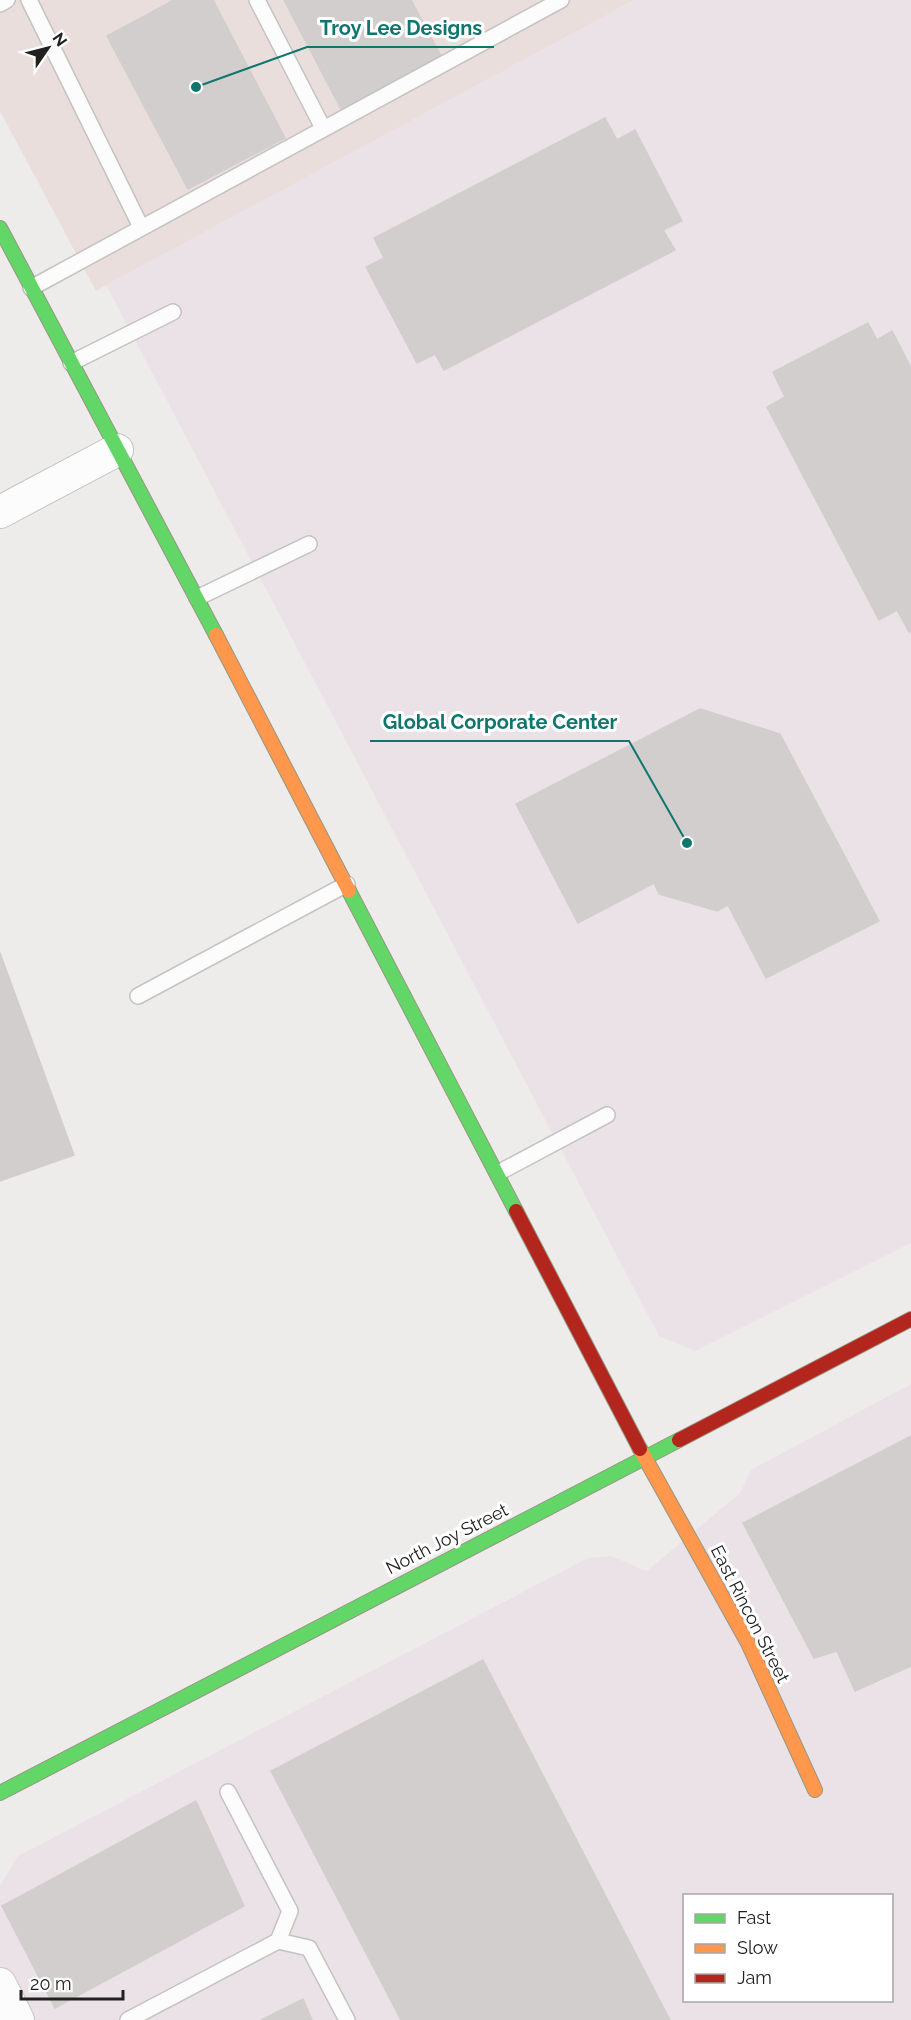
<svg xmlns="http://www.w3.org/2000/svg" width="911" height="2020" viewBox="0 0 911 2020" font-family="Raleway,sans-serif">
<style>
.commercial{fill:#eadedd}
.industrial{fill:#ebe2e8;fill-rule:evenodd}
.building{fill:#d1cecd;stroke:#d1cecb;stroke-width:1.5}
.lines{fill:none;stroke-linecap:round;stroke-linejoin:round}
.lane-casing{stroke:#c4c3c2;stroke-width:18}
.street-casing{stroke:#c4c3c2;stroke-width:34}
.fast-casing{stroke:#979683;stroke-width:16}
.slow-casing{stroke:#979683;stroke-width:16}
.jam-casing{stroke:#979683;stroke-width:16}
.lane{stroke:#fcfcfc;stroke-width:15}
.street{stroke:#fcfcfc;stroke-width:32}
.fast{stroke:#63d668;stroke-width:14}
.slow{stroke:#ff974d;stroke-width:14}
.jam{stroke:#b3261e;stroke-width:14}
.labels{text-anchor:middle;stroke-width:6;stroke-linejoin:round;paint-order:stroke}
.street-label{font-size:18px;fill:#202020;stroke:#fff}
.leader{fill:none;stroke:#0f766e;stroke-width:2}
.callout-dot{fill:#0f766e;stroke:#fff;stroke-width:2}
.callout-label{font-size:20px;text-anchor:middle;font-weight:bold;fill:#0f766e;stroke:#fff;stroke-width:6;stroke-linejoin:round;paint-order:stroke}
</style>
<rect width="100%" height="100%" fill="#eeecea"/>
<path class="commercial" d="M0 0H635L96 291 0 111Z"/>
<path class="industrial" d="M635 0H911V1243L695 1351 659 1336 106 285Z
M911 1384V2020H0V1886L18 1856 588 1558 611 1556 647 1571 740 1493 751 1470ZM684 1896H892V2000H684Z"/>
<path class="building" d="M174 0H213L285 138 188 189 107 36Z
M284 0H411L441 56 341 109Z
M605 118 617 140 635 130 682 221 663 230 675 250 444 370 435 354 417 363 366 267 384 258 374 238Z
M868 323 877 340 892 331 911 368V631L909 632 897 610 879 620 767 407 785 397 773 372Z
M700 709 780 734 879 921 766 978 728 905 717 911 659 894 654 883 578 923 516 804Z
M0 953 74 1155 0 1181Z
M911 1436V1666L855 1691 837 1651 814 1658 743 1523Z
M483 1660 670 2020H401L271 1771Z
M196 1801 244 1906 55 2008 2 1906Z
M303 1999 312 2020H261Z"/>
<g class="lines">
<defs>
<path id="lane" d="M29 0 141 227
M257 0 323 128
M0 4 7 0
M31 288 561 0
M71 363 173 312
M197 598 309 544
M138 996 347 884
M498 1173 607 1115
M228 1792 290 1911 278 1941
M128 2020 278 1941 309 1948 347 2020"/>
<path id="street" d="M0 512 117 450
M0 1984 18 2020"/>
<path id="fast" d="M0 228 216 635
M349 891 516 1211
M0 1793 679 1440"/>
<path id="slow" d="M216 635 349 891
M640 1449 748 1643 815 1790"/>
<path id="jam" d="M516 1211 640 1449
M679 1440 911 1319"/>
</defs>
<use href="#lane" class="lane-casing"/>
<use href="#street" class="street-casing"/>
<use href="#fast" class="fast-casing"/>
<use href="#slow" class="slow-casing"/>
<use href="#jam" class="jam-casing"/>
<use href="#lane" class="lane"/>
<use href="#street" class="street"/>
<use href="#fast" class="fast"/>
<use href="#slow" class="slow"/>
<use href="#jam" class="jam"/>
</g>
<g class="labels">
<g class="street-label">
<text transform="translate(447 1539) rotate(-27)" y="6">North Joy Street</text>
<text transform="translate(750 1614) rotate(63)" y="6">East Rincon Street</text>
</g>
</g>
<path class="leader" d="M196 87L307 47H494M687 843L629 741H370"/>
<g class="callout-dot">
<circle cx="196" cy="87" r="6"/>
<circle cx="687" cy="843" r="6"/>
</g>
<g class="callout-label">
<text x="401" y="35">Troy Lee Designs</text>
<text x="500" y="729">Global Corporate Center</text>
</g>
<rect x="683" y="1894" width="210" height="108" fill="#ffffff" stroke="#a6a6a6" stroke-width="1.5"/>
<rect x="695" y="1914" width="30" height="9" fill="#63d668" stroke="#a6a6a6" stroke-width="1.5"/>
<text x="737" y="1924" font-size="18" fill="#202020">Fast</text>
<rect x="695" y="1944" width="30" height="9" fill="#ff974d" stroke="#a6a6a6" stroke-width="1.5"/>
<text x="737" y="1954" font-size="18" fill="#202020">Slow</text>
<rect x="695" y="1974" width="30" height="9" fill="#b3261e" stroke="#a6a6a6" stroke-width="1.5"/>
<text x="737" y="1984" font-size="18" fill="#202020">Jam</text>
<g transform="translate(48 48) rotate(55)" stroke="#ffffff" stroke-width="4.5" paint-order="stroke">
<path d="M0-4.5L10 22L0 15L-10 22Z" fill="#202020"/>
<text y="-9" font-size="16" font-weight="bold" text-anchor="middle" fill="#202020">N</text>
</g>
<path d="M21 1990v9h102v-9" fill="none" stroke="#202020" stroke-width="3"/>
<text x="30" y="1990" font-size="18" fill="#202020" stroke="#ffffff" stroke-width="4.5" paint-order="stroke">20 m</text>
</svg>
